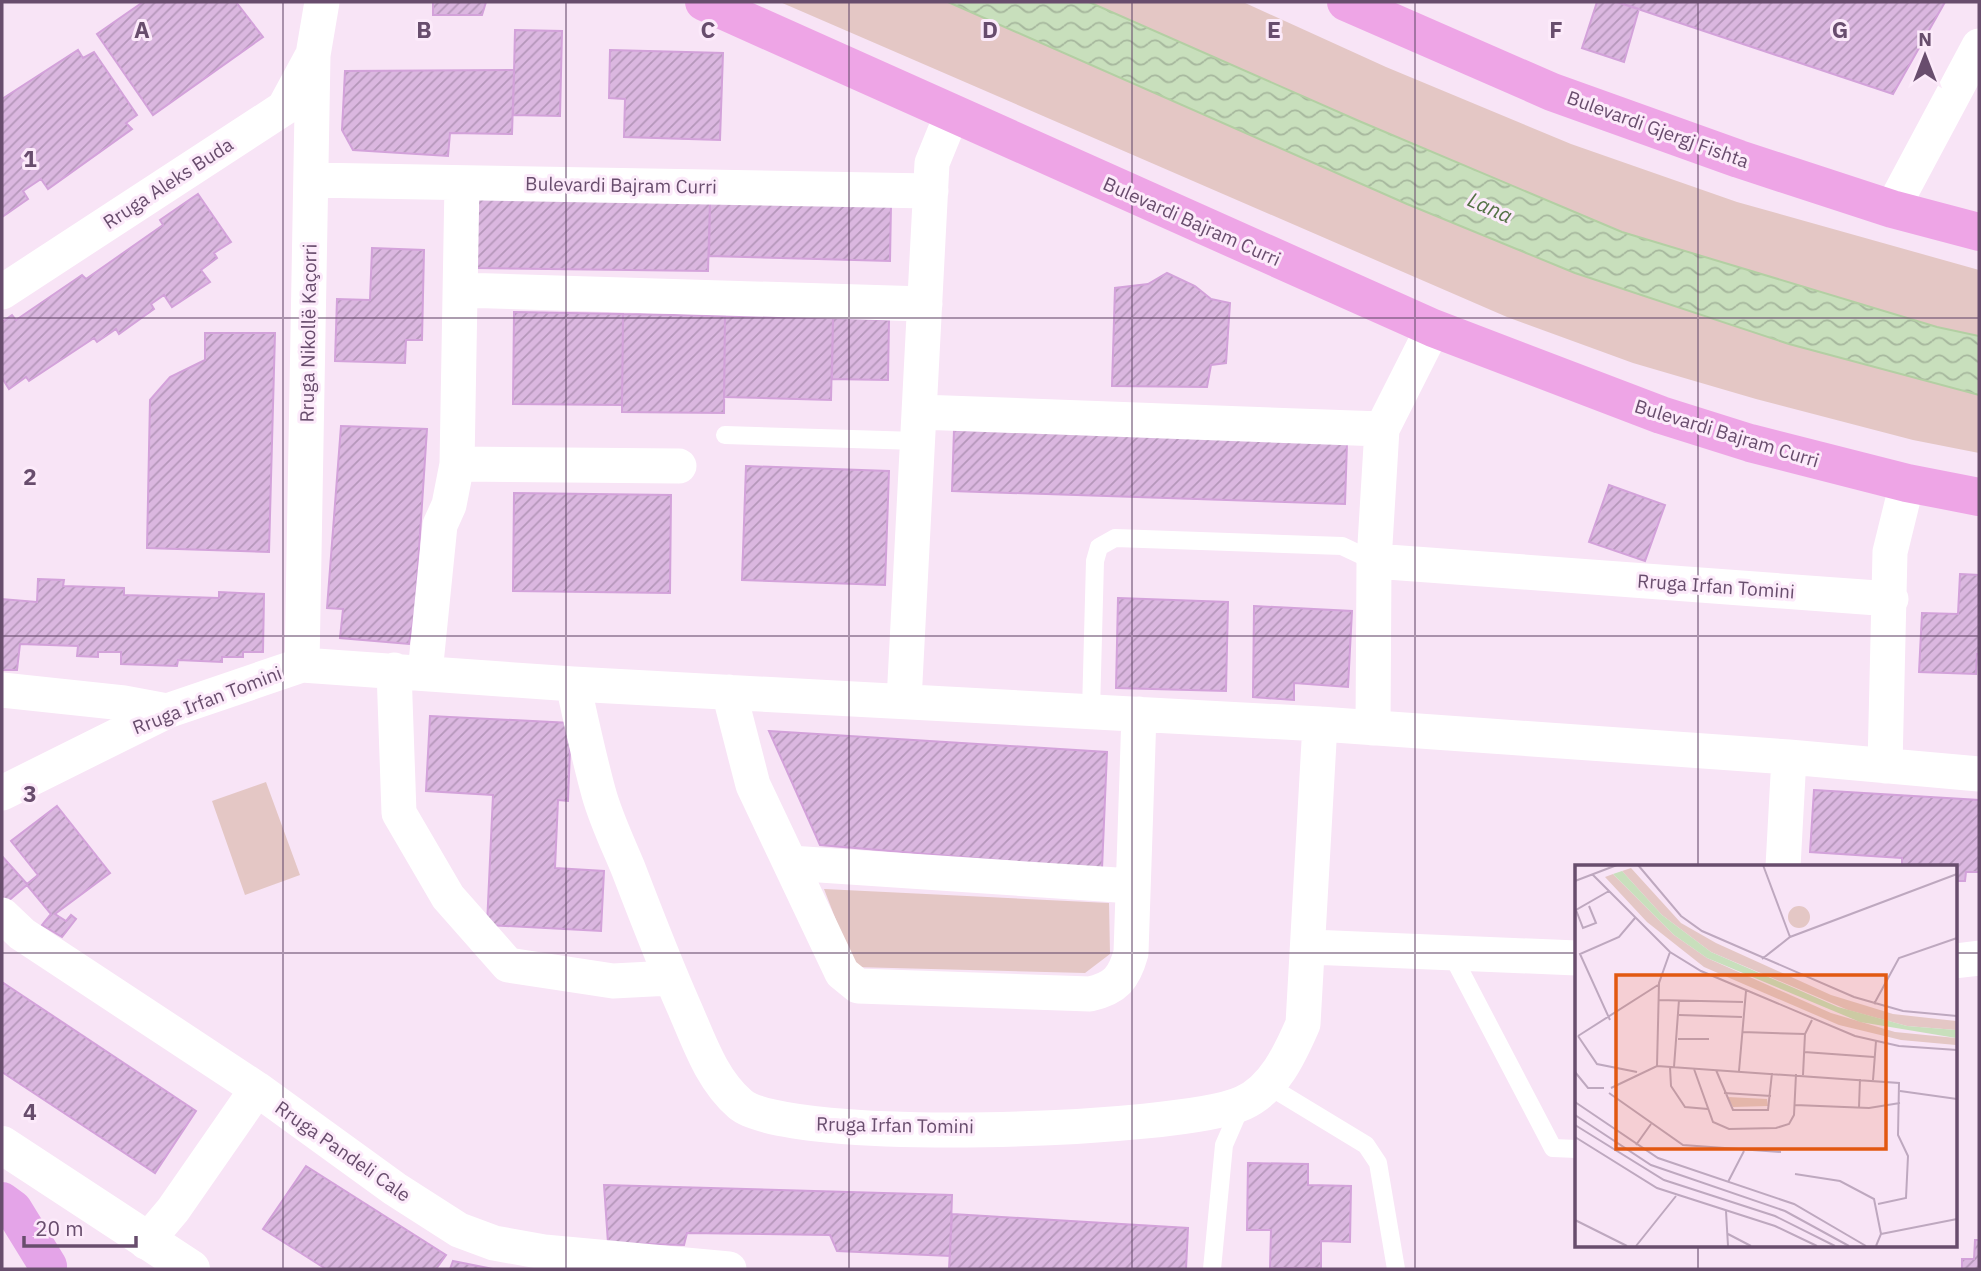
<svg xmlns="http://www.w3.org/2000/svg" width="1981" height="1271" viewBox="0 0 1981 1271" font-family="'IBM Plex Sans',sans-serif">
<style>
.park{fill:#e4c7c5}
.water{fill:url(#water-waves);stroke:#b3cfa3;stroke-width:2}
.building{fill:url(#building-hatch);stroke:#d3a2da;stroke-width:2}
.lines{fill:none;stroke-linecap:round;stroke-linejoin:round}
.service{stroke:#fff;stroke-width:18}
.minor{stroke:#fff;stroke-width:35}
.secondary{stroke:#fff;stroke-width:38}
.primary{stroke:#eea5e6;stroke-width:38}
.trunk{stroke:#e4a4e8;stroke-width:38}
.grid{fill:none;stroke:#684d6d;stroke-width:2;stroke-opacity:0.55}
.labels{text-anchor:middle;stroke-width:6;stroke-linejoin:round;paint-order:stroke}
.street-label{font-size:19px;fill:#684d6d;stroke:#fceafa}
.water-label{font-size:21px;font-style:italic;fill:#537144;stroke:#fceafa}
.inset-road{fill:none;stroke:#bea8bf;stroke-width:2}
.view{fill:#e25811;fill-opacity:0.15;stroke:#e25811;stroke-width:3.5}
.inset-edge{fill:none;stroke:#684d6d;stroke-width:3.5}
.grid-label{font-size:23px;text-anchor:middle;font-weight:bold;fill:#684d6d;stroke:#fceafa;stroke-width:6;stroke-linejoin:round;paint-order:stroke}
</style>
<defs>
<pattern id="water-waves" width="16" height="10" patternUnits="userSpaceOnUse" patternTransform="scale(1.75)"><rect width="16" height="10" fill="#c8dfbc"/><path d="M0 5q4-4 8 0t8 0" fill="none" stroke="#a6b79d"/></pattern>
<pattern id="building-hatch" width="6" height="6" patternUnits="userSpaceOnUse" patternTransform="scale(1.75)"><rect width="6" height="6" fill="#dbb7e0"/><path d="M-1 1l2-2M0 6l6-6M5 7l2-2" fill="none" stroke="#b597ba"/></pattern>
</defs>
<rect width="100%" height="100%" fill="#f8e4f6"/>
<path class="park" d="M780 2H948L1407 204 1575 273 1789 344 1979 395V453L1913 440 1756 399 1633 363 1507 317Z
M1089 2H1243L1386 67 1571 144 1737 202 1979 270V336L1937 327 1622 232 1359 121Z
M266 782 300 875 245 895 212 801Z
M824 889 1109 903 1110 954 1085 973 854 967Z"/>
<path class="water" d="M948 2H1089L1359 121 1622 232 1937 327 1979 336V395L1789 344 1575 273 1407 204Z"/>
<path class="building" d="M143 2H236L263 37 153 115 97 34Z
M433 2H486L482 15H433Z
M1597 2H1617L1639 9 1624 62 1582 48Z
M1617 2H1945L1893 94Z
M515 30 562 31 560 116 513 115Z
M78 50 83 58 94 52 137 115 126 123 132 129 48 189 41 179 23 191 28 199 2 217V99Z
M610 50 723 53 720 140 624 137 625 99 609 98Z
M514 70 512 134 450 133 448 156 353 150 342 130 345 71Z
M198 194 231 242 214 253 217 258 201 270 210 282 172 307 164 295 151 304 154 309 119 334 116 329 97 342 94 338 29 381 26 377 9 389 2 378V322L12 315 16 320 82 275 86 279 163 225 160 220Z
M478 197 710 201 708 271 476 268Z
M710 201 891 205 890 261 709 256Z
M372 248 424 250 422 340H406L405 363 335 361 337 299 370 300Z
M1167 273 1195 286 1211 299 1230 303 1226 363 1211 365 1207 387 1112 386 1115 288 1148 284Z
M514 312 623 314 622 405 513 404Z
M623 314 725 316 724 413 622 412Z
M725 316 833 318 831 400 724 397Z
M833 318 889 320 888 380 832 379Z
M205 333H275L269 552 147 548 150 400 170 377 205 360Z
M341 426 427 429 415 610 409 644 340 638 343 609 327 608Z
M954 430 1347 443 1345 504 952 491Z
M746 466 889 471 885 585 742 580Z
M1609 485 1665 505 1645 561 1589 542Z
M514 493 671 495 670 593 513 591Z
M1960 574 1979 575V654H1977L1976 674 1919 672 1922 613 1958 614Z
M38 579 64 580 63 586 124 588V595L219 598V592L264 594 263 652H243V657H222V662L178 660 177 666 121 664V652H98V657L77 656 78 646 20 644 17 670H2V599L37 602Z
M1118 598 1228 602 1226 691 1116 688Z
M1254 606 1352 611 1348 687 1294 683V700L1253 697Z
M430 716 571 723 568 801 558 800 555 868 604 871 601 931 487 925 493 795 426 791Z
M769 731 1107 752 1102 869 820 845Z
M1814 790 1979 800V872H1966L1965 881H1955V867H1902V858L1810 852Z
M57 806 110 873 55 914 66 921 71 915 76 919 62 937 42 925 51 914 27 885 7 902 2 896V856L27 884 38 875 11 841Z
M2 982 196 1111 155 1173 2 1072Z
M1248 1163 1308 1164V1185L1351 1186 1350 1242 1321 1241V1268H1270L1271 1230H1247Z
M306 1166 446 1255 436 1269H326L263 1229Z
M604 1185 952 1195 950 1256 837 1251 830 1235 687 1233 684 1245 608 1243Z
M952 1214 1188 1228 1186 1269H949Z
M1975 1240H1979V1269H1962V1259H1974Z
M453 1261 493 1269H450Z"/>
<g class="lines">
<path class="service" d="M725 435 917 441
M1091 711 1095 561 1099 547 1115 538 1342 546 1374 561
M1451 953 1553 1148 1577 1149
M1267 1085 1366 1145 1378 1163 1396 1269
M1212 1269 1224 1145 1241 1106"/>
<path class="minor" d="M311 180 931 191
M1892 209 1979 46
M461 290 925 304
M2 292 284 108 311 58
M919 412 1382 429
M457 464 679 466
M1374 561 1891 599
M302 665 313 55 322 2
M394 670 399 813 448 897 508 965 613 981 671 978
M425 673 440 525 449 505 457 464 462 183
M573 684C581 720 589 758 599 794 606 819 618 844 628 868 646 915 664 962 684 1007 699 1041 711 1079 740 1104 787 1145 1180 1132 1243 1103 1274 1089 1290 1054 1303 1024L1320 724
M2 690 124 703 167 711
M729 692 753 785 842 973 858 986 1090 994C1116 988 1124 978 1131 953L1139 714
M904 701 932 163 952 114
M1373 728 1374 561 1382 429 1433 328
M1885 766 1890 552 1907 483
M2 793 167 711 302 665 573 684 1320 724 1789 757 1979 774
M790 863 1132 886
M1783 867 1789 757
M2 915 22 934 257 1089 395 1189 459 1230 494 1243 544 1252 729 1269
M1310 947 1577 958
M1955 961 1979 958
M146 1242 173 1210 257 1089"/>
<path class="secondary" d="M2 1145 191 1269"/>
<path class="primary" d="M704 2 1433 328 1661 415 1750 443 1907 483 1979 497
M1346 2 1552 92 1739 159 1892 209 1979 232"/>
<path class="trunk" d="M2 1201 13 1209 48 1266"/>
</g>
<path class="grid" d="M283 2V1269M566 2V1269M849 2V1269M1132 2V1269M1415 2V1269M1698 2V867M2 318H1979M2 636H1979M2 953H1577M1955 953H1979M1698 1245V1269"/>
<g class="labels">
<g class="street-label">
<text transform="translate(1658 129) rotate(20)" y="7">Bulevardi Gjergj Fishta</text>
<text transform="translate(168 183) rotate(-33)" y="7">Rruga Aleks Buda</text>
<text transform="translate(621 185) rotate(1)" y="7">Bulevardi Bajram Curri</text>
<text transform="translate(1192 221) rotate(24)" y="7">Bulevardi Bajram Curri</text>
<text transform="translate(308 333) rotate(-89)" y="7">Rruga Nikollë Kaçorri</text>
<text transform="translate(1727 433) rotate(17)" y="7">Bulevardi Bajram Curri</text>
<text transform="translate(1716 586) rotate(4)" y="7">Rruga Irfan Tomini</text>
<text transform="translate(207 700) rotate(-21)" y="7">Rruga Irfan Tomini</text>
<text transform="translate(895 1125) rotate(1)" y="7">Rruga Irfan Tomini</text>
<text transform="translate(343 1151) rotate(35)" y="7">Rruga Pandeli Cale</text>
</g>
<g class="water-label">
<text transform="translate(1490 208) rotate(24)" y="7">Lana</text>
</g>
</g>
<g transform="translate(1575 865)">
<rect width="382" height="382" fill="#f8e4f6"/>
<path d="M56 3 106 58 141 78 256 130 318 149 381 156V165L332 161 273 145 136 87 87 50 47 6ZM38 9 99 70 132 93 256 148 320 167 381 173V180L326 175 264 160 129 102 72 57 30 12ZM213 52a11 11 0 1 1 22 0a11 11 0 1 1-22 0ZM153 232 192 234 193 241 158 242Z" fill="#e4c7c5"/>
<path d="M47 6 87 50 136 87 263 142 332 161 381 165V173L285 157 132 93 99 70 38 9Z" fill="#c8dfbc"/>
<path class="inset-road" d="M63 0 106 51 127 66 279 132 328 146 382 151M188 0 215 72M17 9 95 87 126 106 280 171 324 181 382 185M0 16 42 0M14 41 21 58 8 63 1 45 34 26M187 94 215 72 382 9M83 135 168 137M299 139 324 93 382 73M104 150 167 152M35 155 5 89 44 72 60 53M167 167 230 169M3 171 83 120M3 171 22 199 62 207M103 174H134M229 187 299 192M82 201 84 118 95 87M95 202 96 221 110 242 133 244M99 202 104 135M119 204 138 257 154 264 201 263 214 259 219 250 221 209M141 205 158 245H193L197 208M164 206 171 126M0 207 13 223H29M228 210 230 169 237 155M298 215 301 176M36 223 82 201 324 218 323 270 333 291 331 333 303 339M325 226 382 234M34 228 108 280 206 287M149 228 196 231M0 237 83 293 219 339 291 381M220 240 294 243 325 238M284 242 285 214M0 250 76 300 210 346 274 381M0 260 89 315 200 351 260 381M0 272 82 323 200 361 242 381M61 280 76 259M220 309 265 316 299 334 306 369 301 381M153 317 169 286M151 346 153 381M0 355 52 381M153 369 176 381M306 369 382 354M61 381 101 331"/>
<path class="view" d="M41 110H311V284H41Z"/>
<rect width="382" height="382" class="inset-edge"/>
</g>
<g class="grid-label">
<text x="142" y="38">A</text>
<text x="424" y="38">B</text>
<text x="708" y="38">C</text>
<text x="990" y="38">D</text>
<text x="1274" y="38">E</text>
<text x="1556" y="38">F</text>
<text x="1840" y="38">G</text>
<text x="30" y="167">1</text>
<text x="30" y="485">2</text>
<text x="30" y="802">3</text>
<text x="30" y="1120">4</text>
</g>
<rect width="1981" height="1271" fill="none" stroke="#684d6d" stroke-width="7"/>
<g transform="translate(1925 56)" stroke="#fceafa" stroke-width="5" paint-order="stroke">
<path d="M0-5L12 26L0 18L-12 26Z" fill="#684d6d"/>
<text y="-10" font-size="19" font-weight="bold" text-anchor="middle" fill="#684d6d">N</text>
</g>
<path d="M24 1236v10h112v-10" fill="none" stroke="#684d6d" stroke-width="3.5"/>
<text x="35" y="1236" font-size="21" fill="#684d6d" stroke="#fceafa" stroke-width="5" paint-order="stroke">20 m</text>
</svg>
